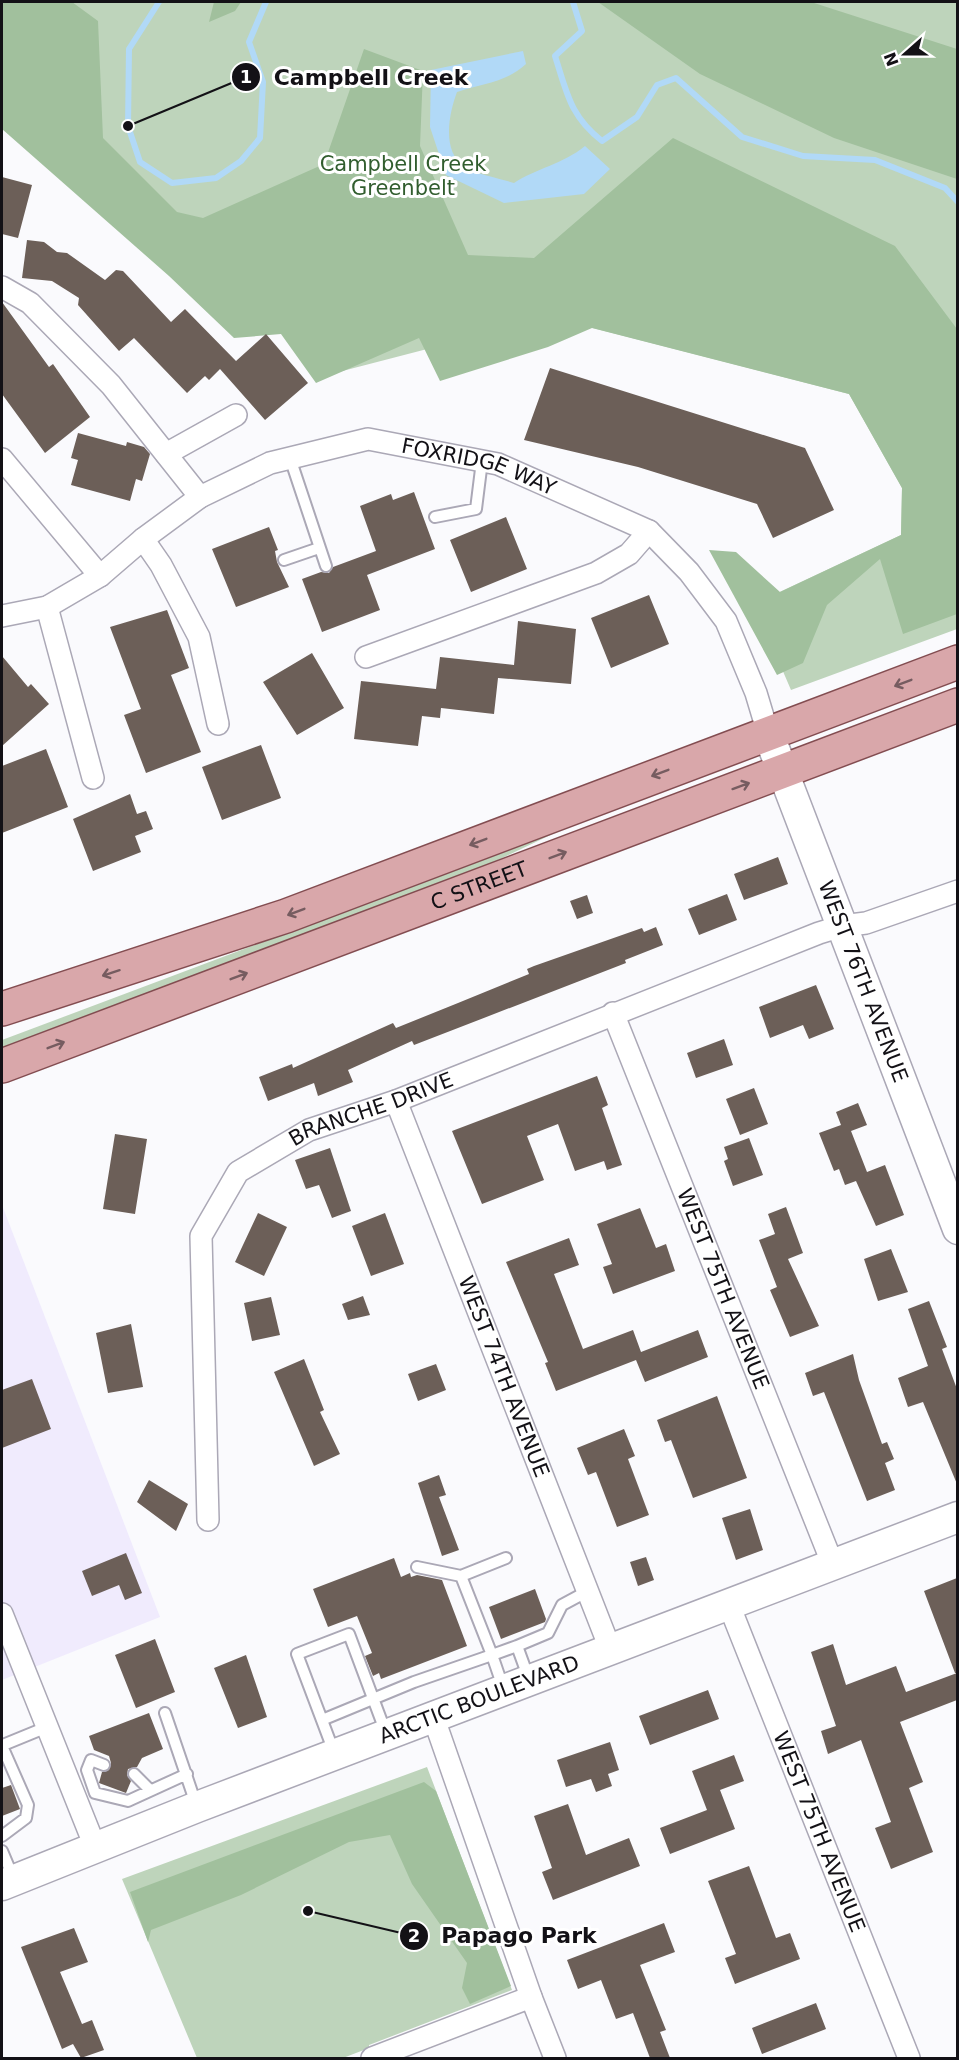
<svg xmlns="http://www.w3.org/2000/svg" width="959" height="2060" viewBox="0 0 959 2060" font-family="'DejaVu Sans',sans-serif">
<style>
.built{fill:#f0ebfd}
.green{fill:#bed4bb}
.forest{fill:#a1c09d}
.water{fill:#b1d9f7}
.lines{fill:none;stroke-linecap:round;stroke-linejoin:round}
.stream{stroke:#b1d9f7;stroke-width:6}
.building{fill:#6c5f58}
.lane-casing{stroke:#aba8b6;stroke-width:14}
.street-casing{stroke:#aba8b6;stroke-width:24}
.secondary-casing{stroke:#aba8b6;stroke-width:33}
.primary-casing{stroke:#834d51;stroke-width:36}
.lane{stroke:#fff;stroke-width:10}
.street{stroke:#fff;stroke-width:21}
.secondary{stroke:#fff;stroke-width:30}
.primary{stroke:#d9a7aa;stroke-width:33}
.oneway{stroke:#765c60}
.labels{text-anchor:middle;stroke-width:6;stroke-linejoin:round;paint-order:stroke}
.park-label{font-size:21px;fill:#315d2e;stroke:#fff}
.street-label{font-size:21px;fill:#131116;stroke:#fff}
.leader{fill:none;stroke:#131116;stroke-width:2}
.callout-dot{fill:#131116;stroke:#fff;stroke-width:2}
.mark-label{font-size:18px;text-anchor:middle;font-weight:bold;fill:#fff}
.callout-label{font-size:22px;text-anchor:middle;font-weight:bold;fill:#131116;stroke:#fff;stroke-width:6;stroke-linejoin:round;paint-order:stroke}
</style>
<rect width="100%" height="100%" fill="#fafafd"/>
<path class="built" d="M2 1205 160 1617 2 1680Z"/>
<path class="green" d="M2 2H957V629L791 690 754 604 901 535 902 488 849 394 550 317 327 375 70 133Z
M561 830 479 869 2 1049V1040Z
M427 1767 512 1990 369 2045V2048L343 2058H197L122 1879Z"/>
<path class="forest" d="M2 2H72L98 21 103 138 177 212 203 218 324 164 364 49 423 71 420 146 468 255 534 258 673 138 895 246 957 329V614L903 634 880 559 827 605 803 663 777 675 709 550 736 552 780 592 901 535 902 488 849 394 592 328 548 347 440 381 419 338 316 383 281 334 234 338 169 276 2 129Z
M214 2H241L235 11 209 22Z
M598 2H811L957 49V179L834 138 700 74Z
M424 1782 436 1791 511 1986 470 2004 462 1988 467 1963 412 1884 390 1835 349 1842 241 1895 151 1930 148 1942 130 1892Z"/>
<path class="water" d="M523 51 526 64C505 83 483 83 457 92 449 113 441 152 465 167 478 175 499 178 514 183 537 168 563 164 585 146L610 169 584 194 504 203 446 175 430 127 431 70Z"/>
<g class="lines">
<path class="stream" d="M159 2 129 49 128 126 140 162 172 183 216 178 241 161 260 138 263 82 249 42 266 2
M573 2 582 31 555 56C567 93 570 116 602 141L637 117 657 85 676 78 742 137 803 156 875 160 945 188 958 202"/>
</g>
<path class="building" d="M2 177 32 185 18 238 2 234Z
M27 240 44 242 57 252 67 253 105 280 116 270 123 271 171 322 185 309 236 361 266 334 308 383 265 420 220 369 209 380 205 376 187 393 134 338 119 351 78 305 79 298 52 281 22 278Z
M2 302 49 367 53 364 90 417 45 453 2 394Z
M550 368 805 448 834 510 773 538 757 504 638 467 524 440Z
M78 433 126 446 127 442 144 447 150 454 142 481 136 479 130 501 71 485 78 460 71 458Z
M414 492 435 549 367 575 380 610 322 632 302 579 321 572 329 573 333 567 376 551 360 506 391 494 393 500Z
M506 517 527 569 471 592 450 540Z
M269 527 278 550 275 551 277 562 289 587 236 607 212 549Z
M649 595 669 644 611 668 591 618Z
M167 610 189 668 171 675 201 752 146 773 124 715 141 709 110 627Z
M518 621 576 629 571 684 498 678 494 714 441 708 440 718 422 716 418 746 354 739 361 681 436 689 440 657 514 665Z
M312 653 344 708 297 735 263 682Z
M2 656 28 687 31 684 49 704 2 746Z
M261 745 281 798 222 820 202 767Z
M46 749 68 807 2 833V766Z
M130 794 137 814 146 811 153 829 135 836 141 852 93 871 73 819Z
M778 857 788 884 744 900 734 874Z
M727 894 737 920 699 935 688 909Z
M587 895 593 913 577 919 570 901Z
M656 927 663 945 625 960 626 963 414 1045 412 1041 348 1070 353 1082 318 1096 314 1083 268 1101 259 1077 292 1064 293 1068 393 1023 396 1028 458 1003 529 974 527 969 534 966 642 928 644 932Z
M816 985 834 1029 809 1039 803 1025 770 1038 759 1007Z
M724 1039 733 1065 696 1078 687 1053Z
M597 1076 608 1105 602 1108 622 1165 607 1170 604 1161 575 1171 558 1124 527 1136 544 1180 482 1204 452 1131Z
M754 1088 768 1124 740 1135 726 1099Z
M858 1103 867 1125 851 1131 867 1172 885 1165 904 1215 876 1226 856 1181 845 1185 839 1169 834 1171 819 1133 841 1125 836 1112Z
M115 1134 147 1139 135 1214 103 1209Z
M749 1138 763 1175 733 1186 724 1161 728 1159 724 1147Z
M330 1148 351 1211 332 1218 319 1185 306 1189 295 1160Z
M786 1207 803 1253 788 1259 819 1326 790 1337 770 1290 777 1287 759 1240 775 1234 768 1214Z
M640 1208 656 1248 666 1244 675 1271 613 1294 603 1267 612 1264 597 1224Z
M258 1213 287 1227 264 1276 235 1262Z
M385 1213 404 1264 371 1276 352 1226Z
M569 1238 579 1265 554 1274 583 1349 633 1330 641 1352 698 1330 708 1357 645 1382 636 1360 556 1391 545 1363 548 1362 506 1262Z
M891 1249 908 1292 878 1301 864 1259Z
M363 1296 370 1315 348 1320 342 1304Z
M271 1297 280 1335 252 1341 244 1303Z
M929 1301 947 1347 942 1349 957 1389V1484L923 1402 908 1407 898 1378 928 1366 908 1309Z
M131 1324 143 1387 108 1393 96 1333Z
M853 1354 859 1380 882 1444 887 1442 894 1459 885 1463 895 1490 867 1501 824 1392 813 1396 805 1373Z
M304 1359 324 1410 320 1412 340 1454 314 1466 274 1372Z
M436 1364 446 1390 418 1401 408 1374Z
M32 1379 51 1429 2 1448V1390Z
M717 1396 747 1478 693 1498 671 1440 665 1442 657 1420Z
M624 1429 635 1456 628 1459 649 1515 617 1527 596 1472 588 1475 577 1448Z
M439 1475 446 1495 439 1497 459 1550 442 1556 418 1483Z
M149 1480 188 1504 176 1531 137 1502Z
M750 1509 763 1550 736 1560 722 1518Z
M126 1553 142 1593 125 1600 119 1585 92 1596 82 1571Z
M646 1557 654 1580 638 1586 630 1562Z
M394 1558 401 1577 410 1573 411 1577 417 1575 442 1580 467 1646 381 1679 379 1673 373 1676 365 1656 372 1653 357 1616 328 1627 313 1589Z
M957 1578V1673H955L924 1591Z
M535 1589 546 1619 545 1622 501 1639 489 1607Z
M155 1639 175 1692 136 1708 115 1655Z
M833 1644 846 1685 896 1666 906 1692 957 1673V1700L900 1722 923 1782 909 1788 933 1852 891 1869 875 1828 891 1822 861 1740 828 1754 821 1731 836 1726 811 1652Z
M246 1655 267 1717 238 1728 214 1668Z
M708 1690 719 1719 650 1745 639 1716Z
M149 1713 163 1749 142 1758 137 1767 128 1769 127 1775 131 1781 126 1793 99 1783 102 1772 109 1770 111 1763 109 1756 94 1750 89 1736Z
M610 1742 619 1770 608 1774 612 1786 596 1792 591 1779 566 1787 557 1760Z
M734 1755 744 1781 720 1790 735 1829 670 1854 660 1828 707 1810 692 1771Z
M11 1785 20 1809 2 1816V1788Z
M568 1804 586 1855 629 1838 640 1866 553 1900 542 1872 552 1868 534 1816Z
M749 1866 776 1938 790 1933 800 1959 735 1984 725 1958 736 1954 708 1881Z
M664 1923 675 1952 640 1965 666 2030 660 2032 670 2058H650L633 2013 616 2019 601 1980 578 1989 567 1960Z
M74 1928 88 1962 60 1972 82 2024 92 2020 104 2050 81 2058 73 2044 62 2049 21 1947Z
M816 2003 826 2029 762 2054 752 2028Z"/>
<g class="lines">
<defs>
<path id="lane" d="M290 458 326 566
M435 517 476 509 482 461
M284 560 319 548
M506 1558 461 1576 492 1655 517 1646 529 1679
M417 1567 461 1576
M517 1646 548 1633 562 1605 588 1591
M165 1713 196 1804
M322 1720 414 1682 492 1655 503 1687
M3 1745 47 1727
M2 1746 28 1805 26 1818 2 1836
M334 1752 297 1654 349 1634 386 1733
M104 1765 91 1760 87 1770 95 1793 128 1801 187 1774
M134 1774 150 1790
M2 1851 13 1877"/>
<g id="street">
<path d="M2 287 30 303 111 385 200 497"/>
<path d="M166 454 236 415"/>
<path d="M2 459 100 576"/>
<path d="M143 539 161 565 199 637 218 724"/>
<path d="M47 607 93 778"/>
<path id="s1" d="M2 616 47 607 100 576 143 539 200 497 270 463 368 439 498 464 649 531 689 572 726 621 756 693 768 733"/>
<path d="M366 657 596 573 629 554 649 531"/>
<path id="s2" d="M613 1013 833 1565"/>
<path id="s3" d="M396 1101 611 1651"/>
<path id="s4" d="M208 1520 201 1236 238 1172 309 1130 396 1101 819 933 842 926 866 923 958 891"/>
<path id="s5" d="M729 1605 909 2058"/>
<path d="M2 1614 96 1849"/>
<path d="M434 1719 531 1997 555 2058"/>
<path d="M372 2058 531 1997"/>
</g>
<g id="secondary">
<path id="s6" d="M768 733 958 1229"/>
<path id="s7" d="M2 1885 197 1807 958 1517"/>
</g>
<g id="primary">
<path d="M2 1009 286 916 958 662"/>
<path id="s8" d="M2 1066 958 705"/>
</g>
</defs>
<use href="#lane" class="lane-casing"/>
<use href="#street" class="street-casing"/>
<use href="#secondary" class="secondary-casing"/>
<use href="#primary" class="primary-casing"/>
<use href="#lane" class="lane"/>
<use href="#street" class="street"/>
<use href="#secondary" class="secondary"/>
<use href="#primary" class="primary"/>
</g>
<defs><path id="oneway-shaft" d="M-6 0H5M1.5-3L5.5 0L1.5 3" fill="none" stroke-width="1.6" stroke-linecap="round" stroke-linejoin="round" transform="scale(1.5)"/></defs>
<g class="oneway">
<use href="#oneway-shaft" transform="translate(903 683) rotate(159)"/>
<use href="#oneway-shaft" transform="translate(660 773) rotate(159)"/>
<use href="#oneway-shaft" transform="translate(741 786) rotate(-20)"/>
<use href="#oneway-shaft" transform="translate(478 842) rotate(159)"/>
<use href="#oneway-shaft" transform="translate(558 855) rotate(-21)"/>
<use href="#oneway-shaft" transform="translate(296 912) rotate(159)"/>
<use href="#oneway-shaft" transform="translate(111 973) rotate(162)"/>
<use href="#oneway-shaft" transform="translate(239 976) rotate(-21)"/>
<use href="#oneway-shaft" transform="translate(56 1045) rotate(-21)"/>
</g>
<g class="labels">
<g class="park-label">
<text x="403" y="171">Campbell Creek<tspan x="403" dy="24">Greenbelt</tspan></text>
</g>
<g class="street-label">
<text dy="7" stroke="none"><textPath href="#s1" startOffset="528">FOXRIDGE WAY</textPath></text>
<text dy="7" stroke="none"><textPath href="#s8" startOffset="510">C STREET</textPath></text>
<text dy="7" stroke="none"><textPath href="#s6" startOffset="266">WEST 76TH AVENUE</textPath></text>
<text dy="7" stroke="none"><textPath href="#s4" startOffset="506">BRANCHE DRIVE</textPath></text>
<text dy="7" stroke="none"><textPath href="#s2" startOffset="297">WEST 75TH AVENUE</textPath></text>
<text dy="7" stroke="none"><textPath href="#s3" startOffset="296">WEST 74TH AVENUE</textPath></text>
<text dy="7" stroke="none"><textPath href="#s7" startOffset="512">ARCTIC BOULEVARD</textPath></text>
<text dy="7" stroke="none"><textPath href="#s5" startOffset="244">WEST 75TH AVENUE</textPath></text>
</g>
</g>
<path class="leader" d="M128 126L246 77M308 1911L414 1936"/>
<g class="callout-dot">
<circle cx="128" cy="126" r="6"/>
<circle cx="308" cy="1911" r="6"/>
<circle cx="246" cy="77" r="15"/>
<circle cx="414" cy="1936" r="15"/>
</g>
<g class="mark-label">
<text x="246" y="83">1</text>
<text x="414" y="1942">2</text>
</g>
<g class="callout-label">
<text x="371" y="85">Campbell Creek</text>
<text x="519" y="1943">Papago Park</text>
</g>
<rect width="959" height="2060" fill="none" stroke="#131116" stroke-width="6"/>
<g transform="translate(905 54) rotate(249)" stroke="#ffffff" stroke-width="4.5" paint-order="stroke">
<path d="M0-4.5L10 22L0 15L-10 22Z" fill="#131116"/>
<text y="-9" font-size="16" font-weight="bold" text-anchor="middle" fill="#131116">N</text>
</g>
</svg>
